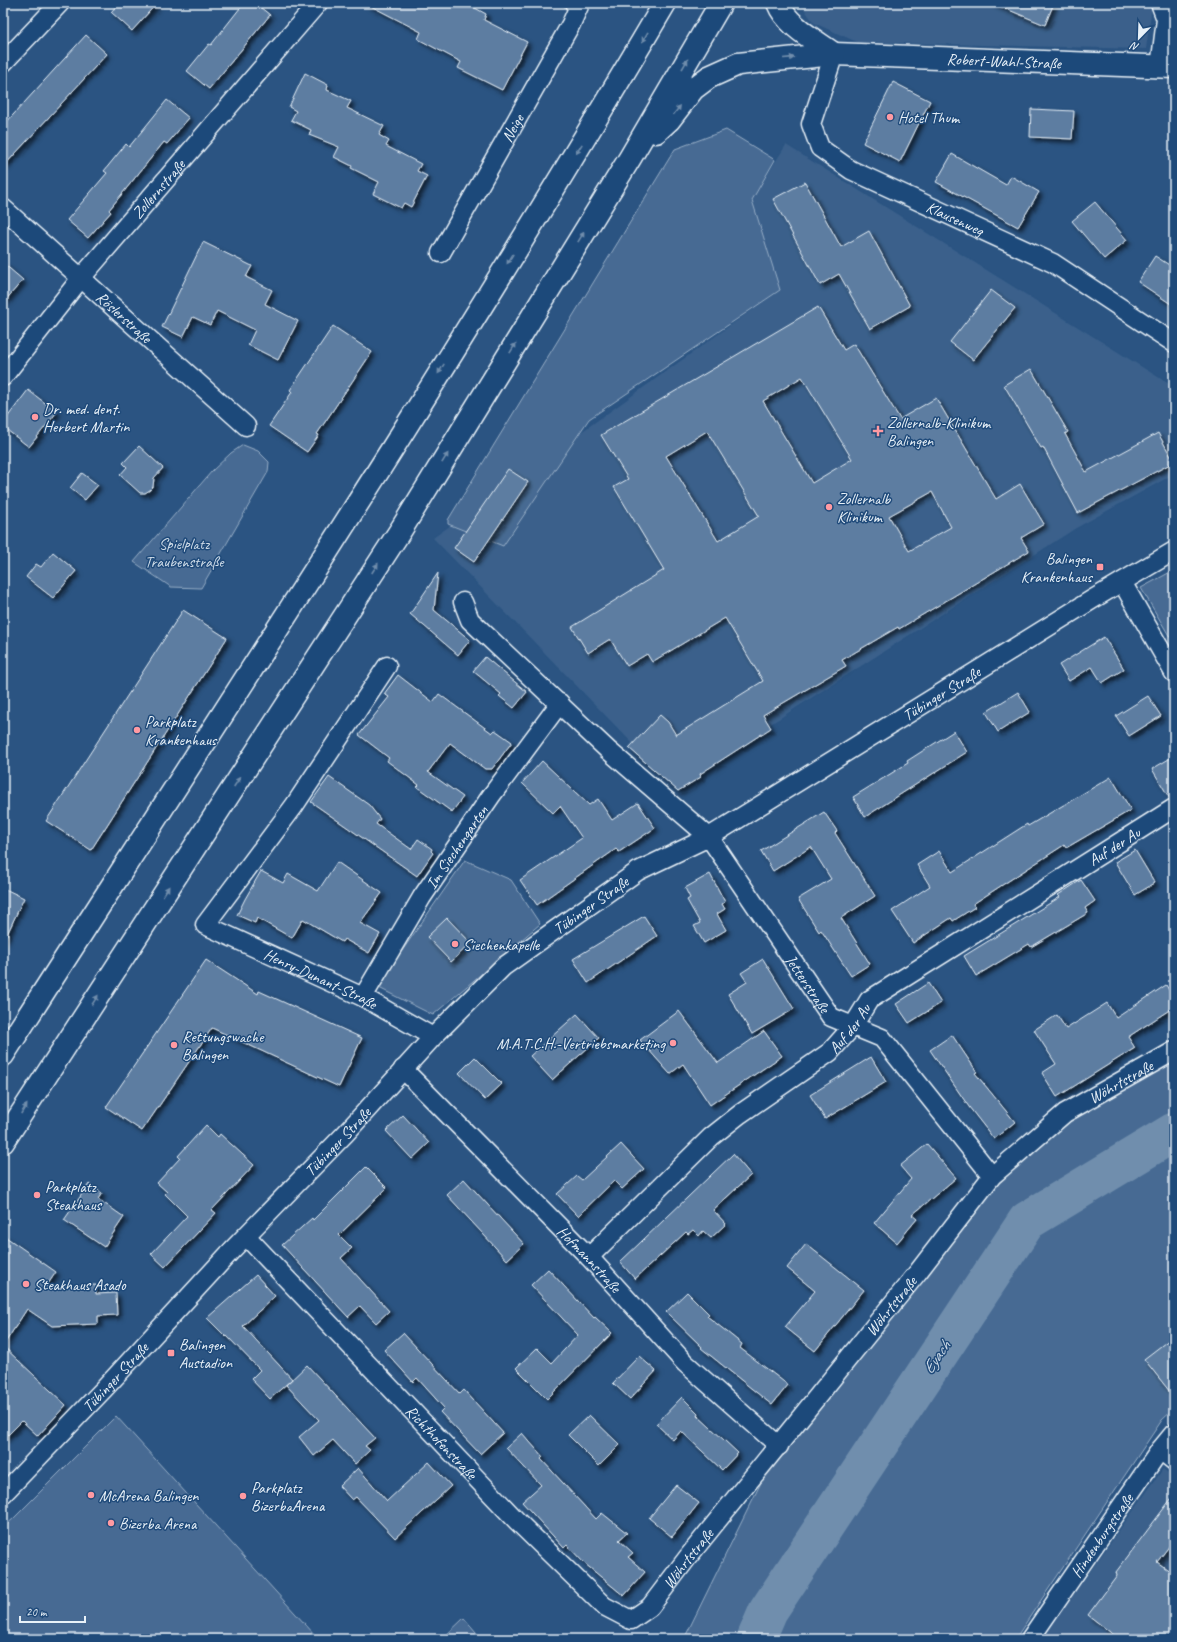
<svg xmlns="http://www.w3.org/2000/svg" width="1177" height="1642" viewBox="0 0 1177 1642" font-family="Caveat,sans-serif">
<style>
.built{fill:#3a608b}
.green{fill:#476b93;stroke:#98aec6}
.lines{fill:none;stroke-linecap:round;stroke-linejoin:round}
.river{stroke:#708ead;stroke-width:39}
.building{fill:#5d7da1;stroke:#e8f1f8;fill-rule:evenodd;filter:url(#shadow)}
.street-casing{stroke:#e8f1f8;stroke-width:21}
.secondary-casing{stroke:#e8f1f8;stroke-width:25}
.highway-casing{stroke:#e8f1f8;stroke-width:25}
.street{stroke:#1f4a7a;stroke-width:18}
.secondary{stroke:#1f4a7a;stroke-width:22}
.highway{stroke:#1f4a7a;stroke-width:22}
.oneway{fill:#6f8dac}
.poi-dot{fill:#ff9aa2;stroke:#1f4a7a;stroke-width:1.5}
.labels{text-anchor:middle;stroke-width:3;stroke-linejoin:round;paint-order:stroke}
.street-label{font-size:16px;fill:#e8f1f8;stroke:#1f4a7a}
.poi-label{font-size:16px;fill:#e8f1f8;stroke:#1f4a7a;text-anchor:start}
.park-label{font-size:16px;fill:#d0dde9;stroke:#1f4a7a}
.water-label{font-size:17px;font-style:italic;fill:#d0dde9;stroke:#1f4a7a}
</style>
<defs>
<filter id="shadow"><feDropShadow dx="3.5" dy="3.5" stdDeviation="2" flood-color="#0009"/></filter>
</defs>
<rect width="100%" height="100%" fill="#2b5482"/>
<filter id="ink" filterUnits="userSpaceOnUse"><feTurbulence type="fractalNoise" baseFrequency=".025" numOctaves="2"/><feDisplacementMap in="SourceGraphic" scale="8" xChannelSelector="R" yChannelSelector="G"/><feConvolveMatrix kernelMatrix="1 2 1 2 8 2 1 2 1" color-interpolation-filters="sRGB"/></filter>
<g filter="url(#ink)">
<path class="built" d="M800 3H1149L1152 6 1146 49 857 42 814 23Z
M786 145 1174 387V474L1076 528 674 786 433 538 780 290 752 199Z
M1163 1469 1174 1477V1639H1042Z"/>
<path class="green" d="M726 130 775 160 752 200 780 290 589 419 503 546 448 524V520L675 149Z
M243 445 258 451 269 462 268 472 201 588 171 587 134 562 212 471 231 453Z
M1174 570V644L1141 588Z
M465 860 511 880 540 924 433 1015 377 987Z
M1174 1051V1409L1162 1420 1015 1639H684L779 1446 992 1176 1065 1113Z
M116 1416 315 1635 313 1639H3V1528L14 1518Z
M464 1618 482 1639H442Z"/>
<g class="lines">
<path class="river" d="M756 1639 768 1611 1027 1221 1174 1132"/>
</g>
<path class="building" d="M119 3H157L132 31 111 12Z
M244 3H255L270 15 209 89 187 71 209 44 211 45Z
M365 3H466L486 14 484 20 527 42 502 90 458 68 461 62 418 39 421 32Z
M992 3H1054L1045 25Z
M86 35 107 54 3 167V126Z
M305 73 328 85 327 90 351 101 347 108 384 126 379 135 389 141 386 146 421 164 417 171 427 176 411 207 404 203 401 208 373 194 379 182 351 168 352 166 334 157 339 147 309 135 311 130 291 120 296 111 289 107Z
M893 82 930 101 900 162 863 143Z
M167 100 189 118 167 144 164 142 109 210 111 212 88 238 67 220 107 173 104 171 126 144 129 147Z
M1031 109 1074 111 1072 139 1030 137Z
M952 154 1006 185 1011 176 1039 192 1018 227 936 182Z
M805 182 841 247 869 231 910 306 870 329 839 274 820 285 773 199Z
M1095 202 1127 240 1104 259 1072 221Z
M203 242 252 266 246 277 272 290 265 304 298 321 278 360 248 345 255 330 217 311 210 325 193 317 183 337 162 327Z
M1155 256 1174 268V306L1138 282Z
M3 263 23 280 3 303Z
M991 290 1015 308 973 360 950 342Z
M818 307 844 350 854 344 900 419 936 398 996 499 1020 484 1044 524 1021 538 1029 551 899 629 898 627 842 660 846 666 763 715 771 728 700 774 701 777 678 791 629 748 660 715 668 722 676 735 763 681 725 618 652 662 647 654 627 666 610 639 588 653 572 627 664 570 614 487 628 479 601 435ZM802 377 852 459 812 483 763 401ZM707 431 759 516 718 541 666 456ZM932 492 951 527 909 551 889 516Z
M333 326 372 352 317 434 319 435 307 452 269 426 292 392 290 390Z
M1031 369 1068 432 1065 434 1086 472 1158 433 1174 462 1078 513 1043 447 1041 448 1004 385Z
M28 390 57 412 29 447 3 427V423Z
M139 446 163 468 154 478 153 487 150 490 145 493H140L120 475 127 467 123 463Z
M508 469 528 482 474 562 454 548Z
M82 473 98 485 85 500 70 488Z
M53 552 76 571 53 598 26 577 36 564 41 567Z
M438 573 434 610 470 640 458 655 410 614Z
M183 610 227 638 91 850 46 821Z
M1104 637 1124 669 1102 683 1092 667 1069 681 1059 665Z
M485 657 527 692 514 708 499 696 501 694 473 671Z
M398 675 433 702 439 694 492 733 495 730 512 742 492 769H485L450 743 428 772 463 797 452 812 417 787 419 785 387 761 389 758 359 735 389 697 384 694Z
M1018 692 1030 712 998 732 986 712Z
M1148 696 1161 716 1129 736 1116 716Z
M954 731 967 752 865 817 853 797 908 763 907 761Z
M1174 756V798L1170 799 1152 769Z
M542 761 589 805 598 799 612 820 638 803 655 828 619 852 616 849 537 905 520 880 582 838 560 806 553 813 522 783Z
M329 777 369 805 380 819 376 824 411 849 418 839 432 849 431 851 433 853 417 876 311 802Z
M1111 777 1131 810 1066 848 1064 845 973 904 975 907 953 921 951 918 913 943 892 911 930 886 917 865 939 851 952 872 1027 824 1028 826Z
M824 812 837 831 835 833 875 896 841 918 870 964 851 976 821 930 819 932 798 899 831 879 811 847 773 871 761 851Z
M1135 850 1155 883 1135 895 1115 862Z
M337 862 382 893 360 923 380 934 369 953 344 939 342 942 303 919 292 938 257 918 255 923 237 915 245 899 261 871 283 883 288 874 318 891Z
M710 874 725 902 722 904 725 909 717 914 726 930 704 943 694 926 700 923 687 900 690 898 685 888Z
M1081 880 1095 901 1085 908 1088 913 1031 947 1029 944 976 976 964 956 1060 897 1058 895Z
M3 888 24 898 3 943Z
M644 916 657 936 588 983 573 959Z
M447 918 471 943 451 962 427 937Z
M763 959 794 1009 752 1034 728 994 747 982 741 973Z
M206 960 258 994 259 991 362 1038 339 1087 212 1028 142 1131 106 1107Z
M928 983 941 1003 909 1023 896 1004Z
M1166 985 1174 998V1007L1128 1037 1135 1048 1057 1097 1042 1073 1056 1064 1034 1030 1057 1015 1066 1029 1107 1003 1116 1018Z
M679 1011 718 1063 764 1031 782 1056 710 1105 683 1064 670 1074 640 1040Z
M577 1014 599 1038 552 1080 530 1056Z
M952 1035 977 1072 975 1073 1015 1122 994 1139 969 1107 930 1050Z
M475 1057 502 1084 485 1100 459 1073Z
M871 1057 886 1082 825 1119 810 1095Z
M403 1115 429 1143 412 1159 386 1131Z
M206 1125 218 1137 220 1134 254 1165 212 1210 216 1213 165 1267 151 1254 187 1216 165 1194 167 1192 157 1183 180 1158 178 1156Z
M621 1144 644 1169 622 1189 614 1181 578 1216 557 1194 577 1176 582 1180Z
M927 1144 956 1178 912 1215 917 1219 897 1243 874 1223 911 1179 900 1166Z
M733 1154 751 1175 713 1210 726 1224 711 1238 703 1231 699 1236 693 1230 688 1234 686 1232 635 1279 620 1262Z
M366 1167 387 1188 339 1235 352 1248 341 1258 389 1311 376 1323 360 1306 348 1317 282 1245 312 1218 313 1220Z
M464 1179 524 1244 507 1260 447 1195Z
M89 1184 102 1193 98 1199 124 1217 104 1247 64 1220Z
M3 1235 56 1272 46 1287 96 1285V1294L116 1293 117 1315 98 1316V1324L52 1326 27 1309 3 1346 66 1405 38 1436 22 1421 3 1440Z
M806 1244 864 1290 815 1351 785 1327 815 1291 787 1268Z
M548 1269 594 1318 595 1317 612 1333 547 1399 516 1368 537 1348 552 1363 578 1335 531 1285Z
M256 1275 275 1296 243 1326 292 1379 270 1399 251 1379 260 1370 227 1336 226 1337 207 1318Z
M687 1292 709 1314 707 1316 742 1344 740 1348 788 1385 772 1405 701 1348 702 1347 666 1312Z
M403 1333 460 1394 464 1390 503 1433 480 1454 440 1412 444 1408 417 1378 413 1382 384 1350Z
M1174 1336V1397L1144 1359Z
M639 1356 656 1371 630 1399 613 1383Z
M307 1365 375 1438 365 1446 370 1450 355 1464 333 1440 314 1456 299 1437 319 1420 286 1385Z
M682 1397 698 1413 697 1415 738 1453 722 1470 681 1431 673 1440 656 1424Z
M589 1415 620 1445 599 1466 568 1435Z
M522 1433 543 1457 541 1459 596 1519 602 1513 627 1533 619 1540 633 1553 628 1557 645 1572 624 1596 584 1563 567 1545 564 1548 522 1502 541 1485 506 1448Z
M429 1462 451 1486 395 1538 356 1497 352 1500 339 1486 358 1468 387 1501Z
M676 1485 699 1503 672 1537 649 1518Z
M1174 1495V1540L1157 1562 1174 1574V1639H1119L1088 1615 1117 1576 1116 1572Z"/>
<g class="lines">
<defs>
<g id="street">
<path d="M1160 3 1166 19 1160 67"/>
<path id="s1" d="M834 54 811 124 820 148 851 170 1053 263 1174 343"/>
<path d="M3 63 60 3"/>
<path id="s2" d="M3 208 246 426"/>
<path id="s3" d="M441 253 571 24 579 6 574 3"/>
<path id="s4" d="M3 377 81 278 318 3"/>
<path d="M1122 582 1174 673"/>
<path id="s5" d="M463 602 470 620 608 750 709 837 831 1017 882 1038 992 1176"/>
<path id="s6" d="M387 666 294 806 205 925 363 997 433 1037"/>
<path id="s7" d="M363 997 422 897 491 796 560 703"/>
<path id="s8" d="M403 1069 589 1257 685 1363 779 1446"/>
<path id="s9" d="M246 1236 517 1521 604 1606 631 1620 650 1607 688 1557 918 1272 992 1176 1065 1113 1174 1051"/>
<path id="s10" d="M589 1257 711 1137 740 1114 830 1052 853 1026 869 1000 1174 808"/>
<path d="M1160 1450 1174 1461"/>
<path id="s11" d="M3 1494 104 1389 233 1249 345 1134 433 1037 503 967 638 871 709 837 1093 599 1174 551"/>
<path id="s12" d="M1030 1639 1160 1450 1174 1433"/>
</g>
<g id="secondary">
<path id="s13" d="M834 54 1174 67"/>
</g>
<path id="highway" d="M778 3C787 26 815 40 834 54
M656 132 669 120 693 89 709 77 738 64 834 54
M3 1055C227 707 455 360 665 3
M3 1142 402 528 630 158 721 3"/>
</defs>
<use href="#street" class="street-casing"/>
<use href="#secondary" class="secondary-casing"/>
<use href="#highway" class="highway-casing"/>
<use href="#street" class="street"/>
<use href="#secondary" class="secondary"/>
<use href="#highway" class="highway"/>
</g>
<defs><path id="oneway-solid" d="M-6-.8H1V-3.2L6.5 0L1 3.2V.8H-6Z"/></defs>
<g class="oneway">
<use href="#oneway-solid" transform="translate(645 37) rotate(120)"/>
<use href="#oneway-solid" transform="translate(789 58) rotate(-5)"/>
<use href="#oneway-solid" transform="translate(685 64) rotate(-60)"/>
<use href="#oneway-solid" transform="translate(677 110) rotate(-52)"/>
<use href="#oneway-solid" transform="translate(579 149) rotate(122)"/>
<use href="#oneway-solid" transform="translate(581 237) rotate(-58)"/>
<use href="#oneway-solid" transform="translate(510 259) rotate(122)"/>
<use href="#oneway-solid" transform="translate(513 348) rotate(-58)"/>
<use href="#oneway-solid" transform="translate(441 369) rotate(122)"/>
<use href="#oneway-solid" transform="translate(445 458) rotate(-58)"/>
<use href="#oneway-solid" transform="translate(375 568) rotate(-57)"/>
<use href="#oneway-solid" transform="translate(237 782) rotate(-57)"/>
<use href="#oneway-solid" transform="translate(166 891) rotate(-57)"/>
<use href="#oneway-solid" transform="translate(95 1000) rotate(-57)"/>
<use href="#oneway-solid" transform="translate(24 1109) rotate(-57)"/>
</g>
</g>
<g class="poi-dot">
<circle cx="890" cy="117" r="4"/>
<circle cx="35" cy="417" r="4"/>
<path d="M876 425h4v4h4v4h-4v4h-4v-4h-4v-4h4z"/>
<circle cx="829" cy="507" r="4"/>
<rect x="1096" y="563" width="8" height="8" rx="2"/>
<circle cx="137" cy="730" r="4"/>
<circle cx="455" cy="944" r="4"/>
<circle cx="673" cy="1043" r="4"/>
<circle cx="174" cy="1045" r="4"/>
<circle cx="37" cy="1195" r="4"/>
<circle cx="26" cy="1284" r="4"/>
<rect x="167" y="1349" width="8" height="8" rx="2"/>
<circle cx="91" cy="1495" r="4"/>
<circle cx="243" cy="1496" r="4"/>
<circle cx="111" cy="1523" r="4"/>
</g>
<g class="labels">
<g class="street-label">
<text dy="6" stroke="none"><textPath href="#s13" startOffset="170">Robert-Wahl-Straße</textPath></text>
<text dy="6" stroke="none"><textPath href="#s3" startOffset="144">Neige</textPath></text>
<text dy="6" stroke="none"><textPath href="#s4" startOffset="244">Zollernstraße</textPath></text>
<text dy="6" stroke="none"><textPath href="#s1" startOffset="252">Klausenweg</textPath></text>
<text dy="6" stroke="none"><textPath href="#s2" startOffset="163">Röslerstraße</textPath></text>
<text dy="6" stroke="none"><textPath href="#s11" startOffset="1244">Tübinger Straße</textPath></text>
<text dy="6" stroke="none"><textPath href="#s7" startOffset="177">Im Siechengarten</textPath></text>
<text dy="6" stroke="none"><textPath href="#s10" startOffset="672">Auf der Au</textPath></text>
<text dy="6" stroke="none"><textPath href="#s11" startOffset="834">Tübinger Straße</textPath></text>
<text dy="6" stroke="none"><textPath href="#s6" startOffset="444">Henry-Dunant-Straße</textPath></text>
<text dy="6" stroke="none"><textPath href="#s5" startOffset="519">Jetterstraße</textPath></text>
<text dy="6" stroke="none"><textPath href="#s10" startOffset="348">Auf der Au</textPath></text>
<text dy="6" stroke="none"><textPath href="#s9" startOffset="1279">Wöhrtstraße</textPath></text>
<text dy="6" stroke="none"><textPath href="#s11" startOffset="486">Tübinger Straße</textPath></text>
<text dy="6" stroke="none"><textPath href="#s8" startOffset="266">Hofmannstraße</textPath></text>
<text dy="6" stroke="none"><textPath href="#s9" startOffset="954">Wöhrtstraße</textPath></text>
<text dy="6" stroke="none"><textPath href="#s11" startOffset="162">Tübinger Straße</textPath></text>
<text dy="6" stroke="none"><textPath href="#s9" startOffset="284">Richthofenstraße</textPath></text>
<text dy="6" stroke="none"><textPath href="#s12" startOffset="126">Hindenburgstraße</textPath></text>
<text dy="6" stroke="none"><textPath href="#s9" startOffset="630">Wöhrtstraße</textPath></text>
</g>
<g class="poi-label">
<text x="898" y="123">Hotel Thum</text>
<text x="43" y="414">Dr. med. dent.<tspan x="43" dy="18">Herbert Martin</tspan></text>
<text x="887" y="428">Zollernalb-Klinikum<tspan x="887" dy="18">Balingen</tspan></text>
<text x="837" y="504">Zollernalb<tspan x="837" dy="18">Klinikum</tspan></text>
<text x="1092" y="564" text-anchor="end">Balingen<tspan x="1092" dy="18">Krankenhaus</tspan></text>
<text x="145" y="727">Parkplatz<tspan x="145" dy="18">Krankenhaus</tspan></text>
<text x="463" y="950">Siechenkapelle</text>
<text x="182" y="1042">Rettungswache<tspan x="182" dy="18">Balingen</tspan></text>
<text x="665" y="1049" text-anchor="end">M.A.T.C.H.-Vertriebsmarketing</text>
<text x="45" y="1192">Parkplatz<tspan x="45" dy="18">Steakhaus</tspan></text>
<text x="34" y="1290">Steakhaus Asado</text>
<text x="179" y="1350">Balingen<tspan x="179" dy="18">Austadion</tspan></text>
<text x="251" y="1493">Parkplatz<tspan x="251" dy="18">BizerbaArena</tspan></text>
<text x="99" y="1501">McArena Balingen</text>
<text x="119" y="1529">Bizerba Arena</text>
</g>
<g class="park-label">
<text x="184" y="549">Spielplatz<tspan x="184" dy="18">Traubenstraße</tspan></text>
</g>
<g class="water-label">
<text transform="translate(936 1357) rotate(-56)" y="6">Eyach</text>
</g>
</g>
<rect width="1177" height="1642" fill="none" stroke="#1f4a7a" stroke-width="16"/>
<rect x="8" y="8" width="1161" height="1626" fill="none" stroke="#e8f1f8" stroke-width="1.5" filter="url(#ink)"/>
<g transform="translate(1139 38) rotate(203)" stroke="#1f4a7a" stroke-width="3" paint-order="stroke">
<path d="M0-3L7 15L0 10L-7 15Z" fill="#e8f1f8"/>
<text y="-6" font-size="11" font-weight="bold" text-anchor="middle" fill="#e8f1f8">N</text>
</g>
<path d="M20 1616v6h65v-6" fill="none" stroke="#e8f1f8" stroke-width="2"/>
<text x="26" y="1616" font-size="12" fill="#e8f1f8" stroke="#1f4a7a" stroke-width="3" paint-order="stroke">20 m</text>
</svg>
